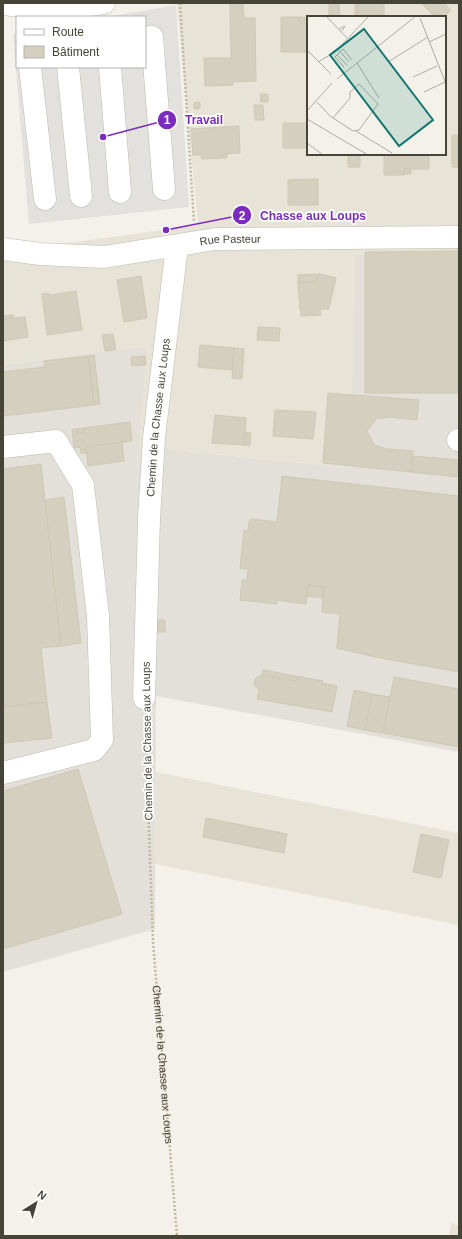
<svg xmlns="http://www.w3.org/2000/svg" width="462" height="1239" viewBox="0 0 462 1239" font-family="Helvetica,sans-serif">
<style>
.residential{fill:#e7e4d7;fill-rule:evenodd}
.industrial{fill:#e3e0da}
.parking{fill:#e2e1dd}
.building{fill:#d4cfbf;stroke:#cfc8b2}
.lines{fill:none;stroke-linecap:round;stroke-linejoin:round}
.minor-casing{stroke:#bebaac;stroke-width:23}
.path{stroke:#bfb89e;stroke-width:2.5;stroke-dasharray:2 2;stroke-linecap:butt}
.minor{stroke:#fff;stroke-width:22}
.labels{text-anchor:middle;stroke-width:3.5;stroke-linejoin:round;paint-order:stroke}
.street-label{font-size:11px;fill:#464337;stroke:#fff}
.inset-road{fill:none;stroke:#aeaba2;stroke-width:1}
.view{fill:#0f766e;fill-opacity:0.15;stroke:#0f766e;stroke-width:2}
.inset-edge{fill:none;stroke:#464337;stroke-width:2}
.leader{fill:none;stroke:#7b2cbf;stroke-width:1.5}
.callout-dot{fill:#7b2cbf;stroke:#fff;stroke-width:1.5}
.mark-label{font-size:12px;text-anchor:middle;font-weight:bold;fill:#fff}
.callout-label{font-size:12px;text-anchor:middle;font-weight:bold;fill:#7b2cbf;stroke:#fff;stroke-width:3.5;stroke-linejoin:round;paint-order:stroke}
</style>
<rect width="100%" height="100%" fill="#f3f1e9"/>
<path class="residential" d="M177 3H459V252L355 255 353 468 137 446 147 346 3 365V252L198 225ZM308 17H445V154H308Z
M156 772 459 833V925L155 864Z
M451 1223 459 1226V1236H449Z"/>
<path class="industrial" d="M459 252V752L156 696 155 929 3 972V365L147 346 138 446 352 468 355 255Z"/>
<path class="parking" d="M176 5 189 207 29 224 13 34 17 33V67H145V17H108Z"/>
<path class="building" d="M237 3H243L244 18H255L256 81 233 82V85L205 86 204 58H231L230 5Z
M329 3H339L340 17H329Z
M355 3H384V17H355V13H358V4H355Z
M421 3H444L451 10 444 17H435Z
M355 4H358V13H355Z
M281 17H299V23H308V52H281Z
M299 17H305V23H299Z
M260 94H268V102H261Z
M200 102V108L194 109V103Z
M254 105H263L264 120H255Z
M283 123H308V148H283Z
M239 126 240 153 222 154V158L202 159 201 155H193L191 129Z
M452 135H459V167H452Z
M227 153V158H222V154Z
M348 154H360V167H348Z
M384 154H429V169H404V175H384Z
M404 169H411V174H404Z
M318 179V205H288V180Z
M459 251V393H365V252Z
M320 274 317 277 316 282H298V275Z
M320 274 336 278 329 309H320L321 315 301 316V310H300L298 282H316L317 277Z
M141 276 147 318 124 322 117 280Z
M76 291 82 330 47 335 42 294 49 293 50 295Z
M13 315V318L3 319V316Z
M25 317 28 337 3 341V319Z
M258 327 280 328 279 341 257 340Z
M113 334 116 350 105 351 102 335Z
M200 345 234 348 232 370 198 367Z
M234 348 244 349 242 379 232 378Z
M94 355 100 404 94 405 88 356Z
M88 356 94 405 3 416V372L45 367 44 361Z
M145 356 146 365 132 366 131 357Z
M328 393 419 400 417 420 390 417 376 419 367 431 374 445 387 449 413 451 411 472 323 463Z
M275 410 316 412 313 439 273 436Z
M215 415 246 418 244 445 212 443Z
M130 422 132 441 86 447 87 453H81L80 447 74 448 72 429H77V434L84 433V428Z
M84 428V433L77 434V429Z
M245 432 251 433 250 446 244 445Z
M122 442 124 461 88 466 86 447Z
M412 456 459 460V477L411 472Z
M41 464 61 646 41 648 47 702 3 707V469Z
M282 476 459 496V672L375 657 337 648 340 614 322 612 324 587 308 585 306 604 277 600V604L240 600 242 580H247L248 569 240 568 244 530 248 531 249 521 251 519 277 522Z
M64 497 81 643 61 646 45 500Z
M308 585 324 587 323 598 307 596Z
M157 620H165V632H157Z
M263 670 301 677 295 681 262 675Z
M262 675 295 681 301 677 323 681 322 683 337 686 332 712 257 699 259 690 255 686 254 682 256 678Z
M394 677 459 689V747L383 733Z
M354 690 372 694 365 730 347 726Z
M372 694 390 697 383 733 365 730Z
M47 702 52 738 3 743V707Z
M78 769 122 914 3 949V791Z
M206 818 287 834 284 853 203 837Z
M421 834 449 840 441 878 413 872Z"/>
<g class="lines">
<defs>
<g id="minor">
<path d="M3 4 59 10 104 3"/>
<path d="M145 38 152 37 164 189"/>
<path d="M30 67 45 199"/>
<path d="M68 67 81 196"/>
<path d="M110 67 120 192"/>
<path id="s2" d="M3 249 40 254 104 257 215 239 459 237"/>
<path d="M458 440H459"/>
<path d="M3 447 56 441 83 485 98 616 102 740 94 750 3 773"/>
<path id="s3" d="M144 698 149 519 154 438 177 246"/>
</g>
</defs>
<use href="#minor" class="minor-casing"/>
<g class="path">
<path d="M180 3 194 222"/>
<path id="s1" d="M145 718 153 942 177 1236"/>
</g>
<use href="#minor" class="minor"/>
</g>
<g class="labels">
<g class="street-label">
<text dy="4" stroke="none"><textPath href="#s2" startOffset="229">Rue Pasteur</textPath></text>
<text dy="4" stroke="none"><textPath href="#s3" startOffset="281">Chemin de la Chasse aux Loups</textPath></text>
<text transform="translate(147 741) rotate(-91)" y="4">Chemin de la Chasse aux Loups</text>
<text dy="4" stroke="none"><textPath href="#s1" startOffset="347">Chemin de la Chasse aux Loups</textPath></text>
</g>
</g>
<g transform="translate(307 16)">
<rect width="139" height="139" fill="#f3f1e9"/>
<path class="inset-road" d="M19 0 40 22M113 2 139 68M32 13 38 10 35 15M122 26 139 18M31 33 42 46M0 34 24 58M30 39 40 49M11 46 28 36 62 0M81 46 121 21M50 47 72 82M37 51 28 41 36 33 45 44M106 61 130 50M30 63 109 0M117 76 138 66M10 86 23 100 46 115 52 114 71 88 52 68 43 76V82L26 102M0 95 25 67M0 103 61 139M49 115 85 137M0 127 16 139"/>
<path class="view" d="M57 13 126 104 92 130 23 39Z"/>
<rect width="139" height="139" class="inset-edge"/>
</g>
<path class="leader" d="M103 137L167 120M166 230L242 215"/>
<g class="callout-dot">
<circle cx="103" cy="137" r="4"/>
<circle cx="166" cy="230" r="4"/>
<circle cx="167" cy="120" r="10"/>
<circle cx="242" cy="215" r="10"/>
</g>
<g class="mark-label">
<text x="167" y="124">1</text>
<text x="242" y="220">2</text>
</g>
<g class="callout-label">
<text x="204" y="124">Travail</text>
<text x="313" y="220">Chasse aux Loups</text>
</g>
<rect width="462" height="1239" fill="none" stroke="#464337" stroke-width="8"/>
<rect x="16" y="16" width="130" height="52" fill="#ffffff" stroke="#b5b4af"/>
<rect x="24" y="29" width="20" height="6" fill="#ffffff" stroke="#b5b4af"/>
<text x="52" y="36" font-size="12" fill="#464337">Route</text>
<rect x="24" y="46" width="20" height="12" fill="#d4cfbf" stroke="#b5b4af"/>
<text x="52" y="56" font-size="12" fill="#464337">Bâtiment</text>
<g transform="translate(36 1203) rotate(37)" stroke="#ffffff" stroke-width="3" paint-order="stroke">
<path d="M0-3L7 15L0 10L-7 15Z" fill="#464337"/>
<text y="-6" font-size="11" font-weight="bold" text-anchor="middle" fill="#464337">N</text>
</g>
</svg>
